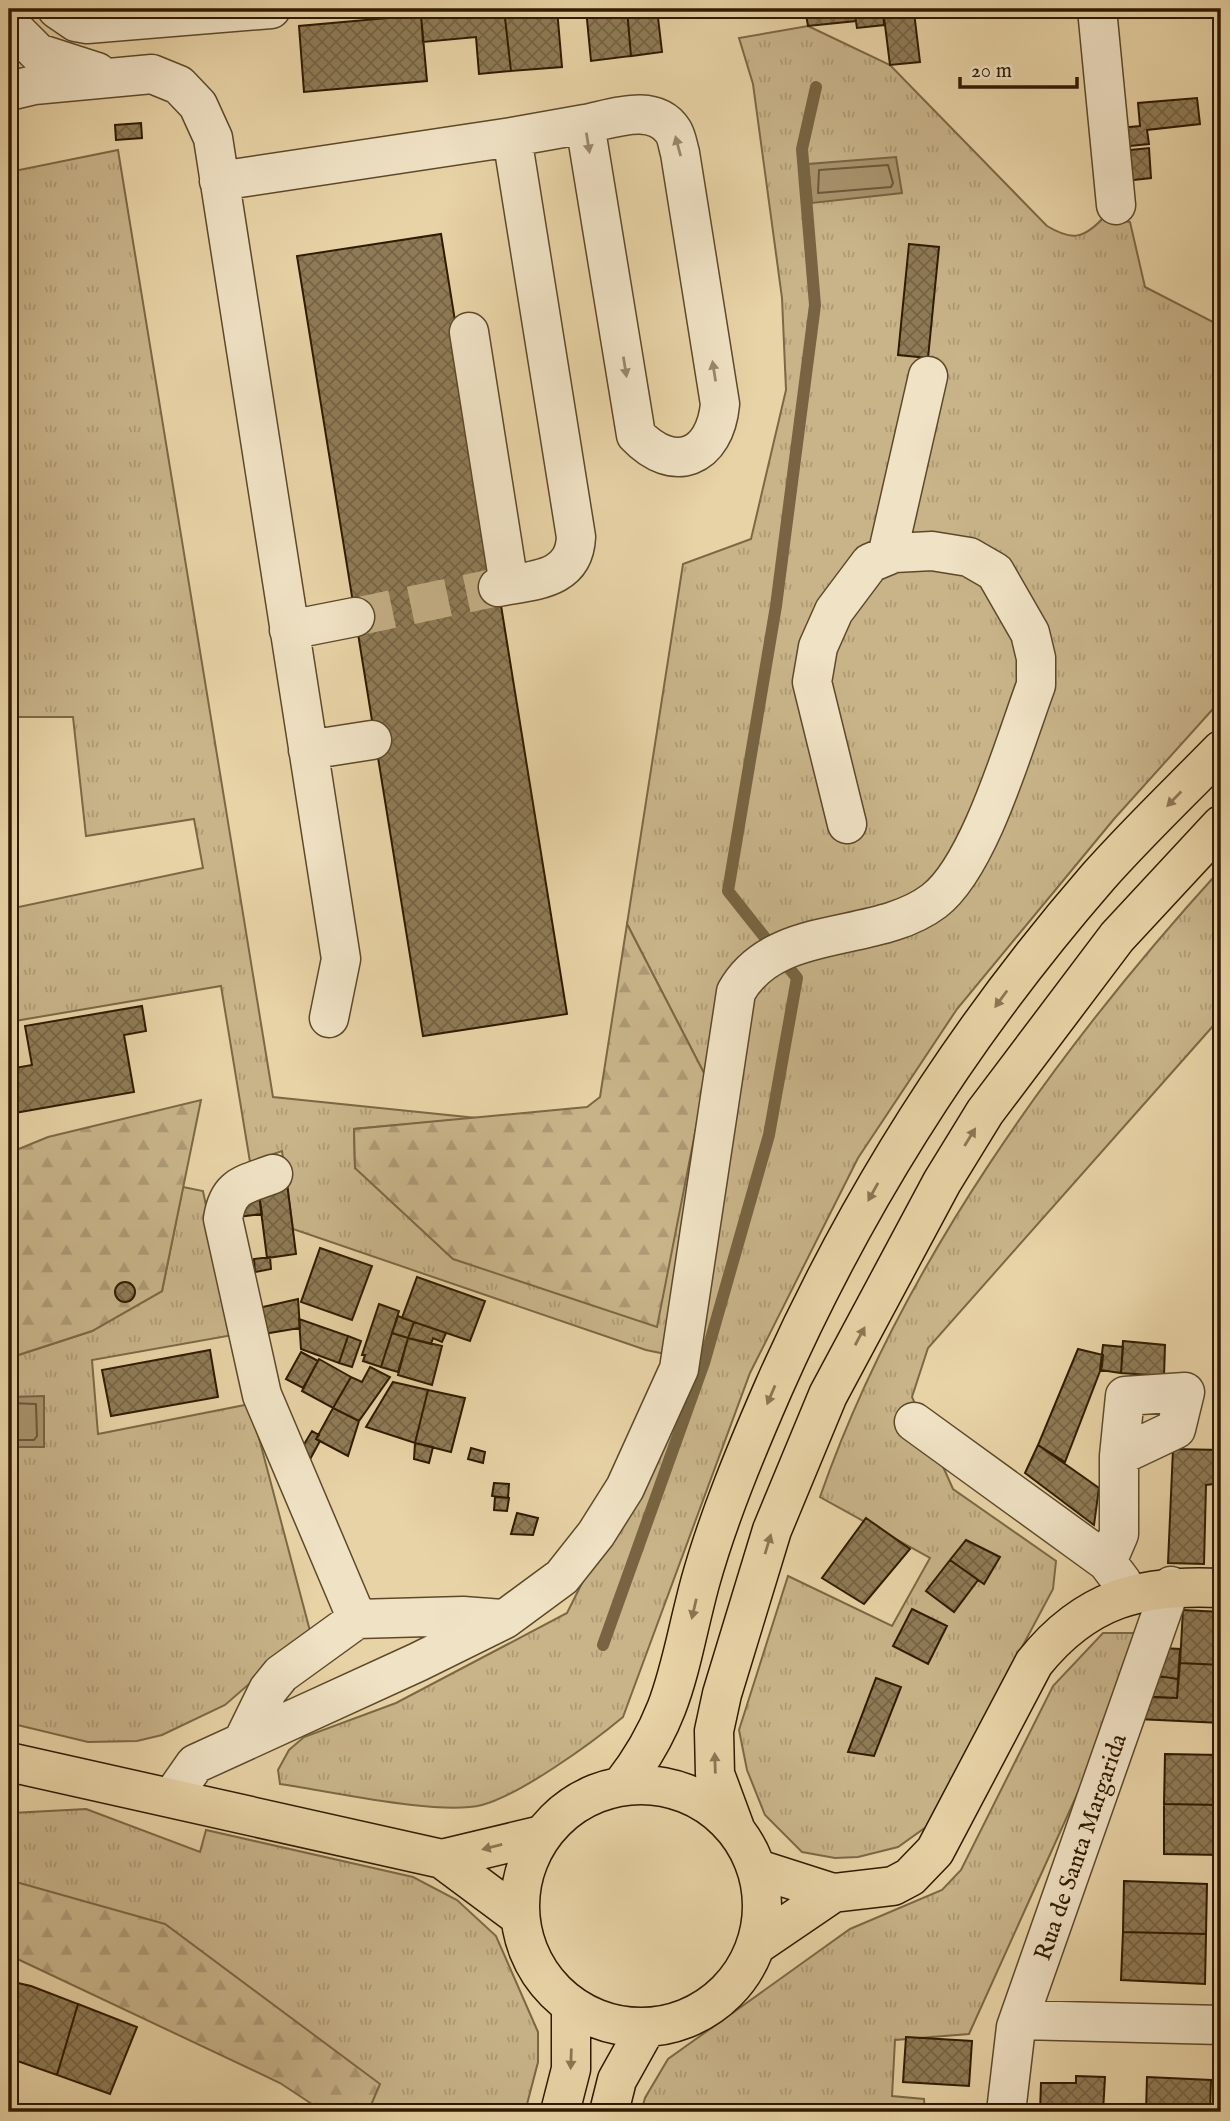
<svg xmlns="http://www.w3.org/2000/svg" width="1230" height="2121" viewBox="0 0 1230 2121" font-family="'IM FELL English',serif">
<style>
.grass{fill:url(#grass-tufts);stroke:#7c6845;stroke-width:2}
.forest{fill:url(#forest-firs);stroke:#7c6845;stroke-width:2}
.water{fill:#a9946e;stroke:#786442;stroke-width:2}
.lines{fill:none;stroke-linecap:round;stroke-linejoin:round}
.shore{stroke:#6c5837;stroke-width:2}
.stream{stroke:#786442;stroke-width:12}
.building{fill:url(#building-cross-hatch);stroke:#2f1b00;stroke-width:2}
.minor-tunnel{stroke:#c3ae85;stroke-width:38;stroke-dasharray:38 19;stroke-linecap:butt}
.minor-casing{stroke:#5d492a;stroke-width:41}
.major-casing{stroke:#2f1b00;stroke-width:41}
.minor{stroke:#f0e2c5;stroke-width:38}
.major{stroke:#e8d3a6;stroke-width:38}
.oneway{fill:#99886c}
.oneway2{fill:#8c7753}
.labels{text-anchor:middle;stroke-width:5;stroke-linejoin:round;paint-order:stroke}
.street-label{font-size:24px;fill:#2f1b00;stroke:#f0e2c5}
</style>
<defs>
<pattern id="grass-tufts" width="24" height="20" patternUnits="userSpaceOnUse" patternTransform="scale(1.75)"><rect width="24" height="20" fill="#c9b48a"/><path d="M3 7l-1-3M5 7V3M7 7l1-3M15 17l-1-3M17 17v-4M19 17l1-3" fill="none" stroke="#ad9a75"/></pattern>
<pattern id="forest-firs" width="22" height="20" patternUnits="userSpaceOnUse" patternTransform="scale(1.75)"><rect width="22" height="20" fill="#c9b48a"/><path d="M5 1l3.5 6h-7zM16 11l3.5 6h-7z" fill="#ad9a75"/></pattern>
<pattern id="building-cross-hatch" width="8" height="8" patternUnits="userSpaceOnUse" patternTransform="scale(1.75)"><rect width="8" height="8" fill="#8f7b56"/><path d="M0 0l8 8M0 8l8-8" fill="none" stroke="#756445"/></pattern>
</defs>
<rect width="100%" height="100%" fill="#e8d3a6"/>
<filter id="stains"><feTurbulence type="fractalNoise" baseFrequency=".00286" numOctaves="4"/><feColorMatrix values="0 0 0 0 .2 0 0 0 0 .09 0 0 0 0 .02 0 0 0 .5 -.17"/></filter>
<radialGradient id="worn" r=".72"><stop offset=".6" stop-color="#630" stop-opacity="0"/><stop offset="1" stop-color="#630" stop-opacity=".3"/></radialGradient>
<path class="grass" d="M808 26 890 65 1047 226C1072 241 1084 239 1104 217L1130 222 1145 287 1221 326V700L1114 819 957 1009 858 1158 750 1373 623 1717C592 1743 520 1795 482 1805 439 1816 329 1791 280 1784L278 1770 289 1750 304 1737 396 1703 567 1613 694 1360 646 1350 293 1229 282 1151 250 1162 221 986 9 1022V909L203 868 194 819 86 836 73 717H9V172L118 150 273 1097 477 1118 354 1129 355 1168 706 1077 627 924 683 564 751 539 786 390 782 298 753 84 739 38Z
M1221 869V1017L928 1348 912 1397 953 1489 1056 1561 1053 1589 926 1827 898 1847 858 1857 835 1858 802 1852 765 1815 747 1770 739 1730 788 1576 892 1626 930 1558 820 1497C900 1267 1058 1048 1221 869Z
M183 1187 203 1191 233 1335 92 1360 98 1434 250 1404 310 1631 225 1705 162 1735 137 1741 88 1742 9 1723V1358L92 1331 162 1291Z
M1103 1633H1144V1646L969 2034 895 2040 892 2096 924 2099 925 2112H641L645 2098 668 2059 850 1929 942 1890 961 1870 1053 1686Z
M86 1809 200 1852 206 1830 413 1877 457 1900 496 1936 538 2032V2062L525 2112H368L379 2084 9 1880V1829L12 1813Z"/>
<path class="forest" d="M627 924 706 1077 657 1327 453 1259 355 1168 354 1129 587 1107 600 1097Z
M201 1100 162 1291 92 1331 9 1358V1153L48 1137Z
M9 1880 165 1924 380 2084 368 2112H324L280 2083 9 1955Z"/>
<path class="water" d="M896 157 902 193 812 203 808 164Z
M44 1396V1447H9V1397Z"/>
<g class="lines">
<path class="shore" d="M888 165 893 183 891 187 818 193 819 170Z
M9 1403 36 1404 37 1436 34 1440H9"/>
<path class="stream" d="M603 1645 704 1363 769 1135 797 978 728 891 776 606 815 305 802 149 816 87"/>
</g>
<path class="building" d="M504 9H557L562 67 511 71Z
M504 9 511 71 479 74 476 37 423 42 421 15Z
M586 9H627L631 56 591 61Z
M627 9H657L662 52 631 56Z
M805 9H854L856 21 808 26Z
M854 9H883L884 25 857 28Z
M883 9H929L914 12 920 62 890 65Z
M1214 9H1221V24H1215Z
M421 15 427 81 304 92 299 26Z
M1197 98 1200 124 1147 130 1149 144 1120 147 1119 128 1140 126 1138 103Z
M141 123 142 138 116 140 115 125Z
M1149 148 1151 178 1125 181 1121 151Z
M441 234 567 1014 423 1036 297 256Z
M909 244 939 247 928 358 898 355Z
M142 1006 146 1031 124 1035 134 1092 9 1114V1069L32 1065 25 1026Z
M287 1183 296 1254 267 1258 258 1187Z
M258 1187 262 1214 238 1217Z
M320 1248 372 1266 352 1320 301 1302Z
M270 1257 271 1269 255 1272 254 1259Z
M417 1277 485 1301 470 1341 402 1318Z
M115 1292a10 10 0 1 1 20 0a10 10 0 1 1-20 0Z
M298 1299 300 1328 257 1335 250 1310Z
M379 1304 399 1311 381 1367 363 1361 365 1355H362Z
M398 1316 414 1322 408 1338 392 1333Z
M299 1319 348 1336 339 1363 301 1349Z
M414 1322 446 1333 442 1342 433 1338 431 1344 408 1338Z
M392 1333 408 1338 398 1372 381 1367Z
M348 1336 361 1341 352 1367 339 1363Z
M408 1338 442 1346 432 1385 398 1375Z
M1123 1341 1165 1345 1164 1376 1121 1373Z
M1103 1345 1123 1347 1121 1373 1100 1370Z
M1078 1349 1103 1355 1102 1366 1065 1462 1038 1445Z
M210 1350 218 1397 111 1416 102 1370Z
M301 1352 318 1361 303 1388 286 1379Z
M319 1359 351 1377 333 1408 302 1391Z
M370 1367 390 1377 359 1421 333 1408 351 1377 362 1382Z
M393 1382 428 1390 415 1443 366 1427Z
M428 1390 465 1398 451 1452 415 1443Z
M333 1408 359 1421 348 1456 316 1439Z
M312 1431 319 1435 316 1439 320 1441 308 1463 300 1451Z
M415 1443 433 1447 429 1463 414 1459Z
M1038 1445 1099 1488 1094 1525 1025 1473Z
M471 1448 485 1452 483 1463 468 1459Z
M1173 1449 1221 1450V1483L1206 1485 1204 1564 1168 1563Z
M494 1483 509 1484 508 1498 492 1496Z
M495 1497 509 1498 507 1511 494 1510Z
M517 1513 538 1518 533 1535 511 1534Z
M866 1518 910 1549 864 1604 822 1578Z
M966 1540 1000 1557 984 1584 950 1560Z
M950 1560 978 1580 954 1612 926 1591Z
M912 1609 947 1626 928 1664 893 1646Z
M1183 1610 1221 1612V1665L1180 1663Z
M1162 1648 1180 1649 1178 1679 1158 1676Z
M1180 1663 1221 1665V1723L1138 1719 1139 1696 1177 1698Z
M1158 1676 1178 1679 1177 1698 1148 1697Z
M876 1678 901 1687 874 1756 848 1752Z
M1165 1754 1221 1755V1805L1164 1804Z
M1164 1804 1221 1805V1855L1164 1854Z
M1124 1881 1207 1884 1206 1934 1123 1932Z
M1123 1932 1206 1934 1205 1984 1121 1980Z
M9 1981 31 1986 78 2004 57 2075 9 2058Z
M78 2004 137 2027 110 2094 57 2075Z
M906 2037 972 2041 969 2086 903 2082Z
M1076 2076 1105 2077 1103 2112H1040L1041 2083H1076Z
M1147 2077 1211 2080 1210 2112H1146Z"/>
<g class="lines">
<path class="minor-tunnel" d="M355 617 498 587"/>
<defs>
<path id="minor" d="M57 9 76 22 87 24 271 9
M1097 9 1116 205
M9 24 38 53 97 72
M9 91 34 85 152 74 179 85 198 105 213 138 341 959 329 1018
M512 137 585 124 636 435C674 475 715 458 720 404L680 153C678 147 677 137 673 131 654 102 612 119 585 124
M219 181 512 137 576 537C574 581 533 580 498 587
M469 332 509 585
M887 556 928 376
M289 630 355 617
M308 750 372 740
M273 1174C244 1185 228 1185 223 1219L262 1395 357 1619
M914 1422 1107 1562 1122 1582
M1107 1562 1119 1534V1456L1125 1396 1185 1392 1176 1429 1119 1456
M243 1741 268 1690 281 1674 357 1619 463 1616 502 1619
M172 1797 195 1764 418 1662 505 1619 562 1577 596 1534 625 1488 679 1369 736 992C775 922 876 945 934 901 980 866 1015 741 1036 685V658L1030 633 995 572 969 557 932 551 894 553 870 563 834 611 818 647 812 682 847 824
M1020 2020 1221 2025
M1006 2112 1016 2027 1171 1586"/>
<path id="major" d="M9 1762 442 1859 520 1917
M520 1906a121 121 0 1 1 242 0a121 121 0 1 1-242 0Z
M622 1785C677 1714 678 1665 700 1583 718 1518 746 1451 773 1389 855 1203 965 1030 1098 877 1137 833 1180 792 1221 750
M735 1828 715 1774 714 1731 722 1694 772 1530 828 1395 942 1182 985 1112 1117 937 1221 825
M442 1859 542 1835
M758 1869 833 1893 893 1886 910 1877 935 1851 1034 1663C1086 1598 1142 1584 1221 1588
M758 1944 833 1893
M560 2112 571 2069V2005
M609 2112 617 2080 646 2028"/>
</defs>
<use href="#minor" class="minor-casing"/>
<use href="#major" class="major-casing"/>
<use href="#minor" class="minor"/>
<use href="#major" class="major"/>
</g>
<defs><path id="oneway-solid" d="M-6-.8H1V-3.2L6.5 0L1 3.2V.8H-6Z" transform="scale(1.75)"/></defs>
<g class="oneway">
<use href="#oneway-solid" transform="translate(588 143) rotate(81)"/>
<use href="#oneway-solid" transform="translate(678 146) rotate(-105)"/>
<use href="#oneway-solid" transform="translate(625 367) rotate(81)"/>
<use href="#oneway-solid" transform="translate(714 371) rotate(-99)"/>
</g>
<g class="oneway2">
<use href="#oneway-solid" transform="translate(1174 799) rotate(134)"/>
<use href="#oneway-solid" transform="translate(1001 999) rotate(126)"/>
<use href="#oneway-solid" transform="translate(970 1137) rotate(-58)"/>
<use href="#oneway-solid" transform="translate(873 1192) rotate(119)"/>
<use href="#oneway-solid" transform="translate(860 1336) rotate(-62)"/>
<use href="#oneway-solid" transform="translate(771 1395) rotate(113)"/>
<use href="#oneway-solid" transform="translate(768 1544) rotate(-73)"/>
<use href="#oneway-solid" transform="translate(694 1609) rotate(103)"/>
<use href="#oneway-solid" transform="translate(715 1763) rotate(-92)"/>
<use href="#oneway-solid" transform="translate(492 1847) rotate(166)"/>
<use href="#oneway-solid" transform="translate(571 2059) rotate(92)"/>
</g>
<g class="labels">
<g class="street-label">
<text transform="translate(1080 1847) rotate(-71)" y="8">Rua de Santa Margarida</text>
</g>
</g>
<rect width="1230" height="2121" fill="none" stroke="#e8d3a6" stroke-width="35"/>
<rect x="10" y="10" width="1209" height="2100" fill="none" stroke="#2f1b00" stroke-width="3.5"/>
<rect x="18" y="18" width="1195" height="2086" fill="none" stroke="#2f1b00" stroke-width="2"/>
<path d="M960 77v10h117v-10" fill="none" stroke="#2f1b00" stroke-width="3.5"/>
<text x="971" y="77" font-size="21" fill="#2f1b00" stroke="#f0e2c5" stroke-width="5" paint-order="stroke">20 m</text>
<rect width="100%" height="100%" filter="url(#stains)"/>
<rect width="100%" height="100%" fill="url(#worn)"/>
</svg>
